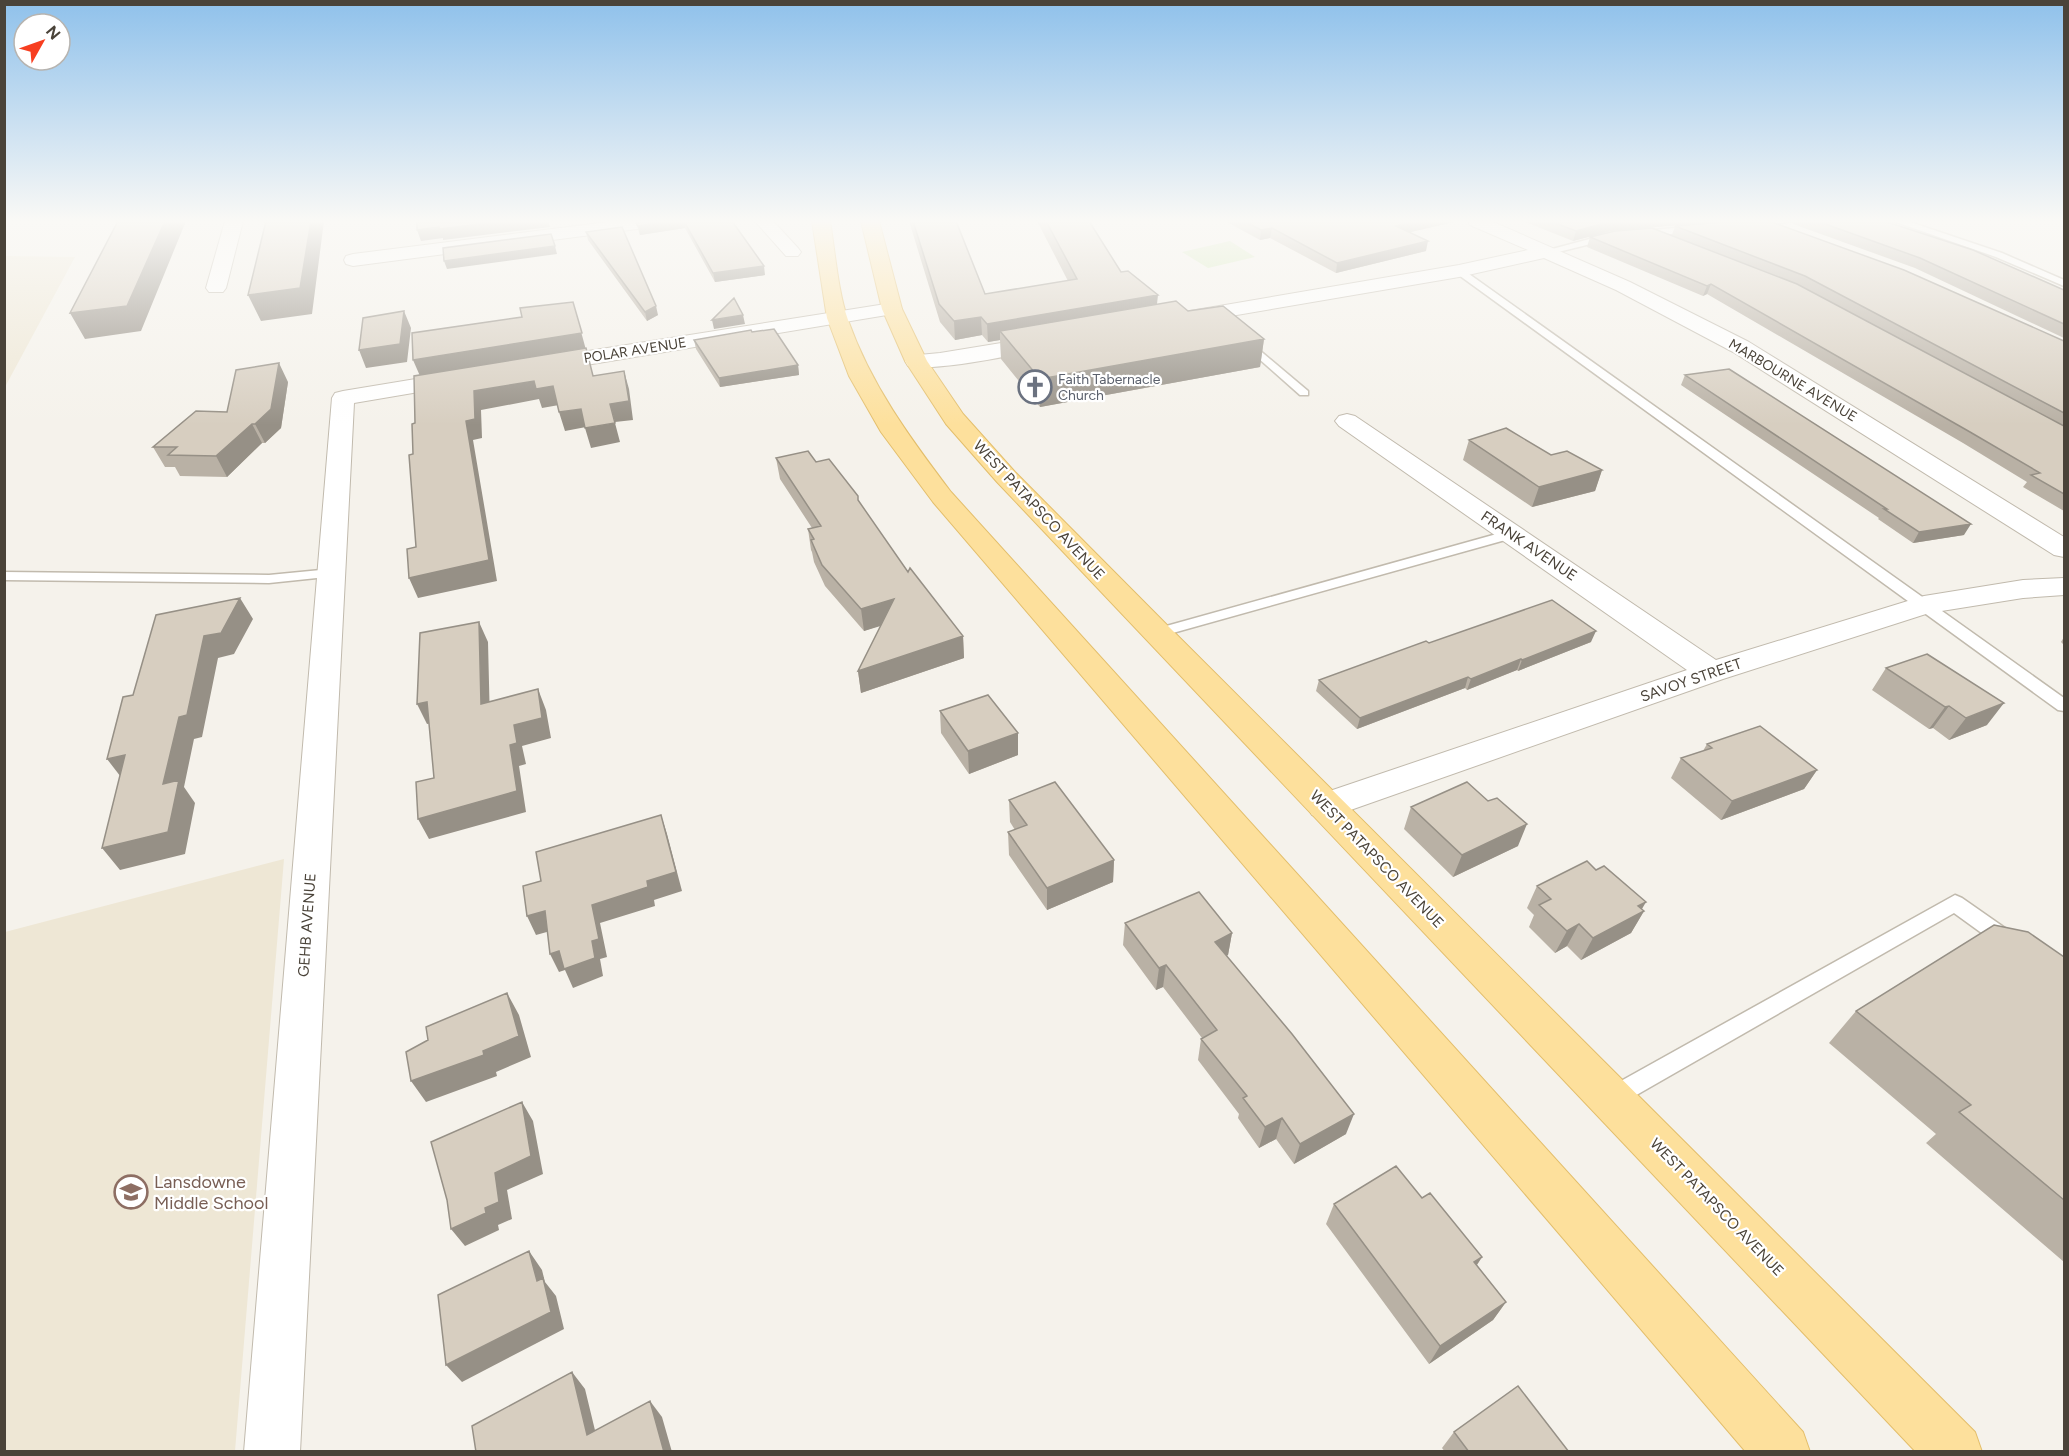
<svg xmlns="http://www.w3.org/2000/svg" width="2069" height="1456" viewBox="0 0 2069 1456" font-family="Figtree,sans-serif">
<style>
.education{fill:#eee7d5}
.green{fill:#d2e8b5}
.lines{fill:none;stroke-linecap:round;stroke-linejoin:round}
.service-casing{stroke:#c1baad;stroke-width:3}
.minor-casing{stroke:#c1baad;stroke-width:2}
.primary-casing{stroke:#e3be6b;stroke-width:2}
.service{fill:#fff;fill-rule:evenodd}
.minor{fill:#fff;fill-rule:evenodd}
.primary{fill:#fde09c;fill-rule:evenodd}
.wall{fill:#b9b1a5}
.shaded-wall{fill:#969086}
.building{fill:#d7cec0;stroke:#969086;stroke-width:1.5}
.labels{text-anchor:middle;stroke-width:4.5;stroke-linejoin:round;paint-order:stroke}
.far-street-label{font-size:14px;fill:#4a4339;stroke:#fff}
.far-worship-label{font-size:14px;fill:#5b616d;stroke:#fff;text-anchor:start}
.street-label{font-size:15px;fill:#4a4339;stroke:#fff}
.near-education-label{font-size:18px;fill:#785e54;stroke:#fff;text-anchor:start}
</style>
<rect width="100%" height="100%" fill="#f5f2eb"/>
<path class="education" d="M5 256 75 257 5 387 4 256Z
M284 859 235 1451H5V932Z"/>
<path class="green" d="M1230 241 1255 257 1208 268 1182 252Z"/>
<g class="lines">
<defs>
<path id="service" d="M1794 221 1751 228 1747 225 1761 221Z
M1893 221H1907L2002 253 2064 280V286L1996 257Z
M1695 226 1698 227V231L1643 237 1639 234 1643 231Z
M1612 233 1616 236 1615 238 1546 255 1541 252Z
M1456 269H1462L2064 698V711L2058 710 1456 273Z
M1245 338 1308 391V395H1300L1241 343 1240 341Z
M1511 530 1516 531 1518 534 1516 537 1162 636 1157 638 1149 633 1152 630Z
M331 569 338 573 336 576 269 583 4 580V572L269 575Z
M1955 895 1962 898 2015 935 2018 941 2015 947 2008 949 2001 947 1954 913 1619 1105 1611 1108 1603 1105 1600 1098 1603 1091Z"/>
<path id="minor" d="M225 221H243L226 288 223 292H209L206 288Z
M616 221H668L660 226 353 266 346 264 344 260 346 256 353 254Z
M755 221H773L798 248 801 252 798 256H786Z
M1468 221H1491L1630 282 1749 342 2064 537V557L2054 555 1733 352 1616 290 1544 258 1459 277 1184 324 1177 322 1174 318 1177 314 1184 312 1459 265 1528 250 1470 225Z
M892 303 899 305 902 309 899 313 544 372 536 370 533 365 536 360 544 358Z
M1045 336 1052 338 1056 342 1052 346C1023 354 935 372 908 366L905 361 908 356 940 353Z
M458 372 466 374 469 379 466 384 354 403 300 1452H244L332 398 335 393 343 391Z
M1347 414 1355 416 1716 660 1924 596 2023 580 2064 578V595L2023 598 1929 613 1723 679 1325 819 1312 815 1307 806 1312 797 1687 670 1339 426 1335 421 1339 416Z"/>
<path id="primary" d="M812 221H830C835 251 838 292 848 320 871 385 910 438 951 492L1803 1432 1810 1452H1746L933 502 881 432 849 376 827 318Z
M861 221H879L902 309 927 361 963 414 1015 472 1168 626 1975 1432 1982 1452H1916L997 482 946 424 905 361 882 309Z"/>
</defs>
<use href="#service" class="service-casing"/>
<use href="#minor" class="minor-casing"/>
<use href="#primary" class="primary-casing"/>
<use href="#service" class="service"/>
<use href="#minor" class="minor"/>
<use href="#primary" class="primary"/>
</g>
<path class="wall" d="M647 221H732L765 275 715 282 685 228 640 235 636 223Z
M909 221H956L985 294 1068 281 1037 221H1089L1121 272 1157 305 1188 311 1264 339 1260 367 1040 407 1001 359 1000 340 988 342 982 335 955 340 940 322Z
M1225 221H1458L1409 232 1426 251 1336 273 1270 238 1260 240Z
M1523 221H1723L1611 231 1573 241Z
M1795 221H1884L2064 290V338L1915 268 1793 224Z
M1675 226 2064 341V511L2023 487 2027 482 1963 443 1707 294 1703 296 1587 247 1590 237 1672 235Z
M586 232 658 315 647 321 588 240Z
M752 332 798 365 799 375 720 387 696 349 694 340Z
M1685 375 1964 535 1913 543 1878 519 1879 518 1681 385Z
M288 382 281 428 265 443H262L227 477 180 476 175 467H165L153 447Z
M1469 440 1551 455 1602 470 1595 491 1532 507 1463 460Z
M776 458 816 462 858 501 908 572 963 636 964 658 861 693 858 671 881 625 864 631 825 586 814 562 812 552 811 550 808 529 812 528 780 479Z
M2064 637V645L2061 642Z
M1591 642 1518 671 1517 670 1467 690 1465 688 1357 729 1316 691 1319 680 1429 643Z
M1886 668 1987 725 1949 740 1933 728 1929 729 1872 690Z
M940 711 1018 733V755L969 774 941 733Z
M1707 744 1817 770 1804 789 1721 820 1671 778 1681 758 1703 751Z
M1009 800 1114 860 1113 882 1047 910 1009 855 1008 832 1015 830 1010 822Z
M1411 807 1518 846 1453 877 1404 829Z
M1537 886 1641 909 1644 911 1631 933 1581 960 1567 946 1555 953 1529 927 1534 915 1527 908Z
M1125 923 1232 933 1228 955 1226 956 1346 1134 1294 1164 1276 1139 1259 1148 1238 1118 1239 1114 1198 1060 1201 1039 1202 1038 1163 987 1156 990 1123 945Z
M2064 957V1262L1926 1143 1936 1134 1829 1043 1856 1011Z
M1422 1198 1482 1257 1477 1265 1506 1302 1493 1320 1429 1364 1326 1224 1334 1204Z
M1454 1432 1569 1452H1445L1442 1448Z"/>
<path class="shaded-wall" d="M165 221H186L141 331 85 339 70 313Z
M311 221H324L312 314 261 321 248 295Z
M505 221H548L550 227 443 240V238L421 241 417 230Z
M673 221H684L685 228 640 235 638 226Z
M1418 221H1458L1394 236 1396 226Z
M1613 221H1723L1611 231 1573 241 1576 231Z
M1272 228 1270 238 1260 240 1261 230Z
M1428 241 1426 251 1336 273 1337 263Z
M555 246 557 254 447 269 444 261Z
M764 266 765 275 715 282 713 273Z
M1711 284 1707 294 1703 296 1707 286Z
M1158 295 1156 313 1000 331V340L988 342 987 324Z
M573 302 586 350 420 376 413 360Z
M656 306 658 315 647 321 645 312Z
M404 311 411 328 407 362 366 368 359 350Z
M743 315 745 324 714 329 712 320Z
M981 317 982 335 955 340 954 321Z
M1264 339 1260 367 1040 407V379Z
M279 363 288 382 281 428 265 443 255 424Z
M798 365 799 375 720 387 719 378Z
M624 371 629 389 633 420 615 422 610 404Z
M534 381 553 386 559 405 542 408 539 399 481 410 482 438 473 440 497 581 418 598 409 578 466 421 474 391Z
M581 409 586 427 565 431 559 412Z
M615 423 620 442 591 448 585 428Z
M252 424 262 443 227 477 216 456Z
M1602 470 1595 491 1532 507 1539 487Z
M1971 524 1964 535 1913 543 1919 532Z
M240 598 253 619 234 654 218 658 202 737 194 739 184 787 195 803 185 854 120 870 102 848 163 784 179 717 204 636Z
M894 599 897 621 864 631 861 609Z
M479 622 488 642 490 724 481 704Z
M1596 631 1591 642 1518 671 1522 660Z
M963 636 964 658 861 693 858 671Z
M1521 659 1517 670 1467 690 1471 679Z
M1468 677 1465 688 1357 729 1360 718Z
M538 689 546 710 551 738 522 746 526 764 519 766 526 812 429 839 418 819 510 745 514 725Z
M427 702 437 722 427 724 417 704Z
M2004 703 1987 725 1949 740 1966 718Z
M1949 706 1933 728 1929 729 1945 707Z
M1018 733V755L969 774 968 751Z
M125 755 124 781 107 759Z
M1817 770 1804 789 1721 820 1732 801Z
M661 815 667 834 682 891 654 900 655 906 600 923 607 957 600 959 603 976 573 988 565 970 559 972 550 954 592 941V905L647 881Z
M1527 824 1518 846 1453 877 1462 855Z
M1114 860 1113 882 1047 910V888Z
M1646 902 1639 914 1644 911 1631 933 1581 960 1593 938 1638 906Z
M545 911 554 930 536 935 527 916Z
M1579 924 1567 946 1555 953 1567 931Z
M1232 933 1228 955 1211 964 1215 942Z
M1166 965 1163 987 1156 990 1159 968Z
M507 993 519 1015 531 1057 496 1072 497 1076 426 1102 411 1081 483 1051Z
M522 1102 533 1121 543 1174 507 1190 512 1219 498 1225 499 1230 465 1246 451 1229 485 1208 495 1173Z
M1354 1114 1346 1134 1294 1164 1300 1144Z
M1282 1118 1276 1139 1259 1148 1265 1127Z
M529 1251 542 1270 545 1282 556 1296 564 1329 462 1382 446 1365 537 1281Z
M1482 1257 1470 1275 1474 1262Z
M1506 1302 1493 1320 1429 1364 1440 1346Z
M572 1372 585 1389 600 1451 587 1435Z
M650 1401 662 1417 672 1452H664Z"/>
<path class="building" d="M118 221H165L127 306 70 313Z
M266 221H311L300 288 248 295Z
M417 221H505L440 229 439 227 417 230Z
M647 221H673L638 226 636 223Z
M684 221H732L764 266 713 273Z
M913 221H956L985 294 1077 279 1046 221H1089L1121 272 1128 271 1158 295 987 324 981 317 954 321 939 304Z
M1244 221H1418L1396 226 1428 241 1337 263 1272 228 1261 230Z
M1550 221H1613L1576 231Z
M1734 221H1769L1904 270 2064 341V413L1805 276 1675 226Z
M1817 221H1884L1973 250 2064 290V324L1920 258Z
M622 227 656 306 645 312 586 232Z
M1652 228 1797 284 2064 426V494L2031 475 2040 473 1970 432 1711 284 1707 286 1590 237 1615 231Z
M551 234 555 246 444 261 443 248Z
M734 298 743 315 712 320Z
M1176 301 1188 311 1223 306 1264 339 1040 379 1000 331Z
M573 302 582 333 413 360 412 333 522 317 520 308Z
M404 311 400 344 359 350 363 318Z
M774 329 798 365 719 378 694 340 751 330 752 332Z
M586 348 593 376 624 371 629 401 610 404 615 423 585 428 581 409 559 412 553 386 536 389 534 381 474 391 475 419 466 421 489 560 409 578 407 549 416 547 409 455 413 454 412 424 415 423 414 376Z
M279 363 271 409 255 424H252L216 456 168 455 177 447H153L196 411 227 412 236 370Z
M1729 369 1971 524 1919 532 1884 509H1887L1685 375Z
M1506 428 1551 455 1567 451 1602 470 1539 487 1469 440Z
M808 451 816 462 829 459 858 496V500L908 572 910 568 963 636 858 671 894 599 861 609 822 565 811 540 814 539 808 529 821 526 776 458Z
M240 598 221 633 204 636 187 715 179 717 163 784 179 780 168 832 102 848 125 755 107 759 123 697 133 695 156 615Z
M1552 600 1596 631 1522 660 1521 659 1471 679 1468 677 1360 718 1319 680 1426 641 1429 643Z
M479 622 481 704 538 689 542 718 514 725 517 743 510 745 517 791 418 819 416 782 434 778 427 702 417 704 420 633Z
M1927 654 2004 703 1966 718 1949 706 1945 707 1886 668Z
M988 695 1018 733 968 751 940 711Z
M1760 726 1817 770 1732 801 1681 758 1712 748 1707 744Z
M1055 782 1114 860 1047 888 1008 832 1027 825 1009 800Z
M1467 782 1488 801 1497 798 1527 824 1462 855 1411 807Z
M661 815 676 872 647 881 648 887 592 905 599 939 592 941 595 958 564 969 559 951 550 954 545 911 527 916 523 886 541 881 536 852Z
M1587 861 1596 870 1604 866 1646 902 1638 906 1644 911 1593 938 1579 924 1567 931 1539 905 1551 899 1537 886Z
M1199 892 1232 933 1215 942 1292 1034 1354 1114 1300 1144 1282 1118 1265 1127 1243 1098 1247 1096 1201 1039 1217 1030 1166 965 1159 968 1125 923Z
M1994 925 2028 932 2064 957V1200L1959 1112 1971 1105 1856 1011Z
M507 993 519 1036 483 1051 484 1055 411 1081 406 1052 428 1040 426 1027Z
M522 1102 531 1156 495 1173 499 1202 485 1208 486 1213 451 1229 447 1200 431 1142Z
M1396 1166 1422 1198 1430 1193 1482 1257 1474 1262 1506 1302 1440 1346 1334 1204Z
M529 1251 537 1281 543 1278 551 1312 446 1365 438 1295Z
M572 1372 587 1435 650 1401 664 1452H476L472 1426Z
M1518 1386 1569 1452H1469L1454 1432Z"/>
<linearGradient id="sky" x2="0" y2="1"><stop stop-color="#8fc1eb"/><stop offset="0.52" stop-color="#faf9f6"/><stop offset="1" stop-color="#faf9f6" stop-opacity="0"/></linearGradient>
<rect width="2069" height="425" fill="url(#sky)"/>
<defs>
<symbol id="church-ring" viewBox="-11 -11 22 22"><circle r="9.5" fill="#fff" stroke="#6b7280" stroke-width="1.5"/><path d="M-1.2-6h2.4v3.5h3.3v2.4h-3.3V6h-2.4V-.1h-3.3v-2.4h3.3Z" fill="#6b7280"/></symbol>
<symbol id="school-ring" viewBox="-11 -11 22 22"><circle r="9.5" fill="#fff" stroke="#8d6e63" stroke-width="1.5"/><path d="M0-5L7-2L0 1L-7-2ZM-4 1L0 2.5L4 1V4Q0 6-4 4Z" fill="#8d6e63"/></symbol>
</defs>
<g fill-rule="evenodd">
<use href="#church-ring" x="1016" y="368" width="38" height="38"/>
<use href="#school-ring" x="112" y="1173" width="38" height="38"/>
</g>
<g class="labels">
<g class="far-street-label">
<text transform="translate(635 350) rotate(-9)" y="5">POLAR AVENUE</text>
<text transform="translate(1793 380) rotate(31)" y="5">MARBOURNE AVENUE</text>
</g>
<g class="far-worship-label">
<text x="1058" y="384">Faith Tabernacle<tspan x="1058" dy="16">Church</tspan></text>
</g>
<g class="street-label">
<text transform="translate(1039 510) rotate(47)" y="5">WEST PATAPSCO AVENUE</text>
<text transform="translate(1529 546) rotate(34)" y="5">FRANK AVENUE</text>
<text transform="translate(1691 680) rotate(-19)" y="5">SAVOY STREET</text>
<text transform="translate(1377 859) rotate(46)" y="5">WEST PATAPSCO AVENUE</text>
<text transform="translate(307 925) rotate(-86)" y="5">GEHB AVENUE</text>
<text transform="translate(1717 1207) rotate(46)" y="5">WEST PATAPSCO AVENUE</text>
</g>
<g class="near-education-label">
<text x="154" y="1188">Lansdowne<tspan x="154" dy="21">Middle School</tspan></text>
</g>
</g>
<rect width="2069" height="1456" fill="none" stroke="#4a4339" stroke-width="12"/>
<g transform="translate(42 42) rotate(50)"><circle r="28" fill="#ffffff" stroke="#b7b4b0" stroke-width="1.5"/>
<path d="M0-4.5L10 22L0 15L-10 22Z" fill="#f73e20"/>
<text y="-9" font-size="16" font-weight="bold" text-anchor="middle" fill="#4a4339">N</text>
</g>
</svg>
